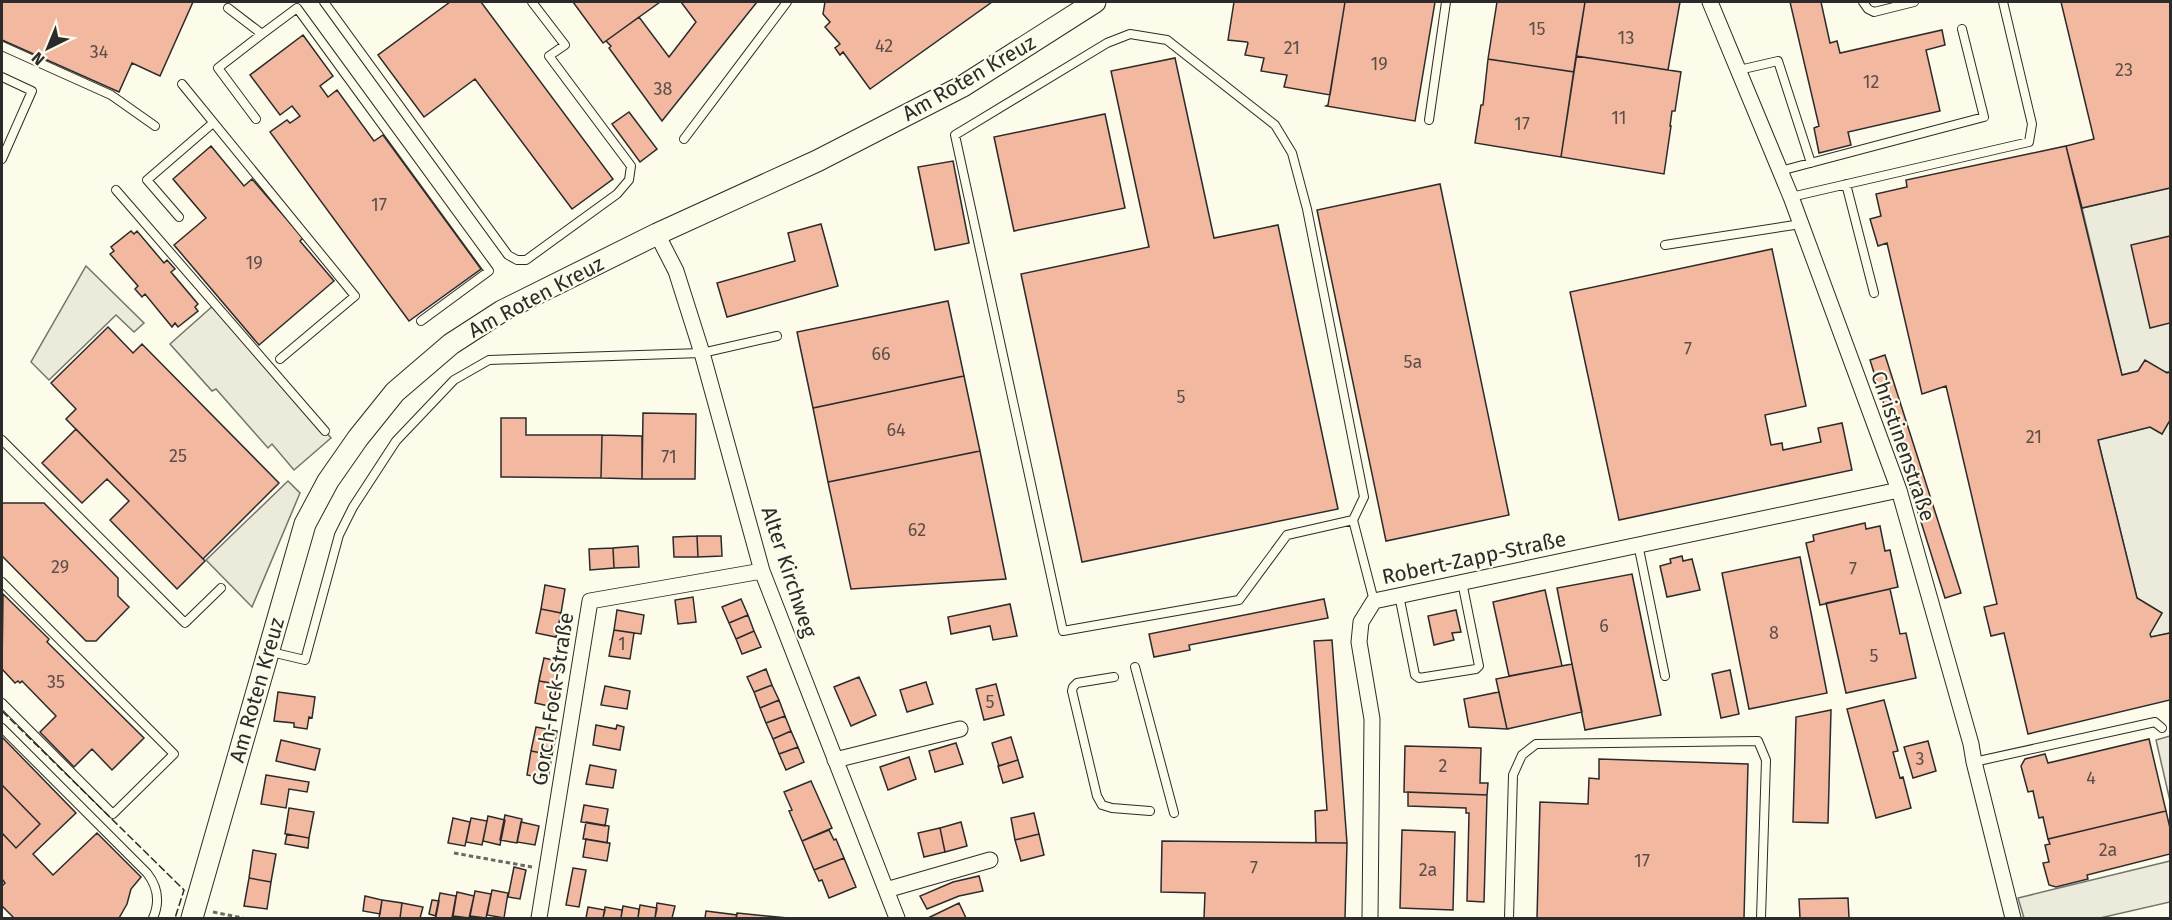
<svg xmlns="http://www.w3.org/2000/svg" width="2172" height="920" viewBox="0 0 2172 920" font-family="'Fira Sans',sans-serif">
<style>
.parking{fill:#eceadb;stroke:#74746e;stroke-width:1.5}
.building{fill:#f2b8a0;stroke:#2b2b2b;stroke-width:1.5}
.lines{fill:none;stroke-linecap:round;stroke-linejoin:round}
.lane-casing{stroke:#2b2b2b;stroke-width:10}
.street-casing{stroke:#2b2b2b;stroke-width:17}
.secondary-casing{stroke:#2b2b2b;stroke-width:23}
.path{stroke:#6a6964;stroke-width:3;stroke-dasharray:4.5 3;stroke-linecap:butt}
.lane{stroke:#fdfbea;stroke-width:8}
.street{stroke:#fdfbea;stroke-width:15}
.secondary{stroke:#fdfbea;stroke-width:21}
.fence{stroke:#2b2b2b;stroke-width:1.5;stroke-dasharray:8 3;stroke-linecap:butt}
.labels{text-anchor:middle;stroke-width:4.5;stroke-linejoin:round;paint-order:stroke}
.number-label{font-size:18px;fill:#5d4e48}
.street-label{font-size:21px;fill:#2b2b2b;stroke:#fdfbea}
</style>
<rect width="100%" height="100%" fill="#fdfbea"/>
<path class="parking" d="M2170 188V372L2138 371 2122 375 2082 208Z
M86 266 144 323 134 332 116 315 49 380 31 362Z
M215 304 331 438 294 470 272 444 268 448 216 389 212 391 170 344Z
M2170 420V633L2151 637 2150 634 2162 613 2137 598 2098 440 2150 427 2162 434Z
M288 481 300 493 252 607 206 560Z
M2170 736V801L2156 740Z
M2170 861V902L2100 918H2024L2018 898Z"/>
<path class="building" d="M2 2H193L160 76 132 63 119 92 2 40Z
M450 2H481L613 179 572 209 475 79 424 117 378 55Z
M573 2H660L603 43Z
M681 2H757L662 121 609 48 611 46 606 41 639 17 669 57 696 22Z
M825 2H992L870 89 843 52 840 55 835 48 840 44 825 27 830 22 823 14Z
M1234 2H1345L1330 95 1284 87 1287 75 1261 71 1264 58 1245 55 1248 43 1247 42 1228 40Z
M1345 2H1435L1415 121 1326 106 1328 105Z
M1497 2H1585L1574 72 1488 59Z
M1585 2H1680L1668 70 1576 56Z
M1790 2H1821L1830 43 1837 41 1840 53 1942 30 1945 45 1926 50 1940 111 1848 132 1851 145 1819 153 1814 128 1819 126Z
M2061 2H2170V188L2082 208 2066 146 2094 139Z
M303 35 333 76 320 86 328 97 337 90 374 141 383 135 481 269 409 321 270 132 287 120 290 123 300 116 292 106 280 115 250 75Z
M1576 56 1681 72 1675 111H1672L1670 126H1671L1664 174 1561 157Z
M1175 58 1214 238 1278 225 1338 509 1082 562 1021 274 1149 247 1111 71Z
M1488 59 1574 72 1561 157 1475 143 1481 105H1483Z
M629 112 657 149 640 162 612 124Z
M1105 114 1125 208 1014 231 994 137Z
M211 146 244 186 252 179 303 238 300 241 334 281 259 345 174 245 206 218 173 179Z
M2066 146 2122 375 2138 371 2145 360 2167 373 2170 372V420L2162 434 2150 427 2098 440 2137 598 2162 613 2150 634 2151 637 2170 633V700L2028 734 2004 633 1991 636 1984 607 1997 604 1946 386 1922 394 1887 243 1878 246 1870 219 1881 216 1876 194 1907 187 1906 180Z
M953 161 969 243 935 250 918 167Z
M1440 184 1509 515 1386 541 1317 210Z
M821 224 838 286 727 317 717 283 795 261 788 233Z
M131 231 134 234 137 231 164 263 167 260 175 269 171 272 198 304 195 307 198 311 178 327 175 323 172 327 145 294 142 297 135 289 138 286 110 254 114 251 111 247Z
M2170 236V323L2150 328 2131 245Z
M1772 249 1806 406 1765 415 1771 445 1782 443 1783 450 1821 442 1818 428 1842 423 1852 470 1619 520 1570 292Z
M948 301 964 376 813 408 797 332Z
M108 327 133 353 142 344 279 483 203 559 66 419 76 409 51 383Z
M1885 355 1961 593 1945 598 1870 360Z
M964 376 980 451 828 482 813 408Z
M643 413 696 414 695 479H642Z
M501 418H526V435H602L601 478 501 477Z
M76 429 205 561 177 589 110 520 129 501 107 479 82 503 42 463Z
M602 435 642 436V479L601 478Z
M980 451 1006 579 851 589 828 482Z
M2 503H44L118 578V596L129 607 96 641H86L2 556Z
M1865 523 1866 529 1880 526 1885 551 1890 550 1898 587 1820 605 1806 543 1814 541 1813 535Z
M697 536H721L722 556 698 557Z
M697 536 698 557H674L673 537Z
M638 546 639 567 614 568 613 548Z
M613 548 614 568 590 570 589 549Z
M1682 556 1683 561 1692 559 1700 590 1667 597 1660 566 1671 563 1670 559Z
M1800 557 1827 693 1749 709 1722 573Z
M1632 574 1661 715 1585 730 1557 588Z
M545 585 565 589 561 613 541 609Z
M1890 589 1900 634 1906 633 1916 678 1846 693 1826 603Z
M1545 590 1562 666 1509 676 1493 602Z
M3 594 49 639 47 642 144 738 112 770 92 749 74 767 40 732 56 716 22 681 20 683 18 681 15 683 2 669Z
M693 597 696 622 678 624 675 600Z
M741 599 748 615 729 623 722 607Z
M1324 599 1328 618 1189 645 1190 650 1154 657 1149 634Z
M1010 604 1017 636 993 640 990 626 951 634 948 617Z
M541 609 561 613 556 637 536 633Z
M617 610 644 615 641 634 614 630Z
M1456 610 1461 632 1452 633 1454 640 1434 645 1428 616Z
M748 615 754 631 736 639 729 623Z
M614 630 634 633 630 659 609 656Z
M754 631 761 647 742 654 736 639Z
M1332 640 1347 843H1316L1315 811 1327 810 1314 641Z
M544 658 562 662 557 684 539 681Z
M1572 664 1582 712 1507 729 1496 679Z
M766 669 772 685 754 692 747 677Z
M1730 670 1739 714 1721 718 1712 674Z
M859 677 876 715 851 726 834 687Z
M539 681 557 684 553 707 535 703Z
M926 682 933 704 907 712 900 690Z
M996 684 1004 715 984 720 976 689Z
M772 685 779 700 760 708 754 692Z
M605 686 630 691 627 709 601 705Z
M278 692 315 697 312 718 309 717 307 729 294 727V723L274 721Z
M1499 692 1507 729 1469 727 1464 699Z
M779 700 785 716 766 723 760 708Z
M1884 700 1898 751 1893 752 1900 778 1903 777 1911 808 1876 818 1847 709Z
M1831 710 1828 823 1793 822 1796 717Z
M785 716 791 731 773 739 766 723Z
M596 725 616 729 617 725 624 727 620 750 593 745Z
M536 727 557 731 552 755 531 751Z
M791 731 798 747 779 754 773 739Z
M2 737 76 813 33 854 53 875 97 833 141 877 131 889 127 904 119 918H14L2 906V886L5 883 2 879V833L16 848 40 824 2 785Z
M2 737 76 813 33 854 53 875 97 833 141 877 131 889 127 904 119 918H14L2 906V886L5 883 2 879Z
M1011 737 1018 760 999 766 992 743Z
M2149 739 2166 811 2048 839 2043 817 2039 818 2033 791 2028 792 2021 766 2025 759 2045 754 2048 763Z
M281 740 320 749 315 770 276 761Z
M1928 741 1936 771 1913 778 1904 747Z
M956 743 963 764 935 772 929 751Z
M1405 746 1481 748 1480 783H1488L1487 795 1404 792Z
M798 747 804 762 786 770 779 754Z
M531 751 552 755 548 779 527 775Z
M909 757 916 779 888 790 880 767Z
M1599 759 1748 764 1744 918H1537L1540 802 1588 804 1589 778 1599 779Z
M1018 760 1023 777 1003 783 998 766Z
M590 765 616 770 613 788 586 784Z
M266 775 309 782 307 792 289 789 286 808 261 804Z
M811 781 832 828 802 841 789 811 792 810 784 792Z
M1408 792 1487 795 1484 902 1467 901 1469 813H1466V808L1408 806Z
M584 805 608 809 605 826 581 822Z
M289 808 314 812 309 838 285 834Z
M2166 811 2170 828V854L2087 875 2088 879 2056 887 2049 885 2043 863 2049 862 2045 845 2050 844 2048 839Z
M1034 813 1039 834 1015 840 1011 818Z
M505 815 522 819 517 843 500 840Z
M488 816 505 820 500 845 483 841Z
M453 818 470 822 465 846 448 843Z
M471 818 487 821 482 845 466 842Z
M521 822 539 826 535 845 517 842Z
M586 822 609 826 607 843 583 839Z
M961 822 967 846 945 852 940 828Z
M940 828 945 852 924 857 918 833Z
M829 830 834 840 836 839 844 858 814 870 802 841Z
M1402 830 1455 832 1453 910 1400 908Z
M287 834 309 838 308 848 285 844Z
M1039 834 1044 855 1021 861 1015 840Z
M586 839 610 843 607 861 583 857Z
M1162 841 1347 843 1345 918H1204L1205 893 1161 892Z
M253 850 276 854 271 882 249 878Z
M844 858 856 887 829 898 822 880 819 881 814 870Z
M514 867 526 870 520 899 508 897Z
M573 868 586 870 579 907 566 905Z
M979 876 983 891 959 896 927 909 920 896 953 882Z
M249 878 271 882 267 909 244 906Z
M492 890 508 893 504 918 487 915Z
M475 891 491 894 486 918 470 916Z
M457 892 474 896 469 918 453 916Z
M440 893 456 896 452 918H435Z
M365 896 382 900 380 914 363 911Z
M1848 898 1849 918H1800L1799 899Z
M382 900 402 903 400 918H379Z
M432 900 439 901 436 916 429 914Z
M402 903 423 907 420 918H400Z
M657 903 675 906 672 918H655Z
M959 903 966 918H931L930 917Z
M640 905 657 908 655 918H638Z
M623 906 639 909 638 918H621Z
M588 907 605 910 603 918H586Z
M605 907 622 910 621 918H603Z
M706 911 737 915 736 918H705Z
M737 913 788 918H736Z"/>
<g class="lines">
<defs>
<path id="lane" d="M324 2 508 255 517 260H526L617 194 629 180 631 166 549 56 565 45 532 2
M1863 2 1868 9 1874 12 1914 2
M228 8 262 34 297 8 489 271 421 321
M2 46 111 95 155 126
M1739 70 1778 61 1811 163
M2 77 32 91 2 159
M182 84 355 296 280 359
M256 119 218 68 262 34
M1429 120 1446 2
M684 139 787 2
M1780 171 1984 117 1962 29
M1846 184 1874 293
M116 190 325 431
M1791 197 2029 142 2032 124 2003 2
M179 217 147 180 213 123
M1665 245 1801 224
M2 440 185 623 221 588
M1353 520 1287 535 1239 600 1063 631 955 135 1107 43 1130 34 1167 40 1275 125 1292 153 1307 209 1364 497 1353 520 1374 601
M1638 544 1665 676
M2 582 174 754 113 814 2 703
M1399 595 1415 675 1419 678 1476 669 1479 666 1462 582
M271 652 305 660 339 535 353 507 396 441 454 380 489 360 702 353 777 336
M1135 667 1174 813
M1114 677 1077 683 1073 687 1072 691 1097 796 1102 805 1112 808 1150 811
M2 728 147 873C158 887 160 902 153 918
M1974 762 2155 722 2162 728
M1509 918 1513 775 1522 755 1536 744 1758 741 1766 760 1761 918"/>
<path id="street" d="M1710 2 1791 197 1899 490 1971 744 1974 762 2013 918
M657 234 676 271 702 353 762 571 897 918
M835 760 960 729
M886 890 990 860
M539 918 590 601 762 571
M1370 918 1372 719 1359 642 1361 622 1374 601 1899 490"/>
<path id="secondary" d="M192 918 305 524 328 481 358 438 395 392 451 344 502 311 657 234 817 161 963 86 1095 2"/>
</defs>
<use href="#lane" class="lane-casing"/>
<use href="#street" class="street-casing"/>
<use href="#secondary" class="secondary-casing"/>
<path class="path" d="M454 853 532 867
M213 912 243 918"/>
<use href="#lane" class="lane"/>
<use href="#street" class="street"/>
<use href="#secondary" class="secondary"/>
<path class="fence" d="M2 711 184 890 175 918"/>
</g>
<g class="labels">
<g class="number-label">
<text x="1537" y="35">15</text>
<text x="1626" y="44">13</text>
<text x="884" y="52">42</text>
<text x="1292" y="54">21</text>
<text x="99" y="58">34</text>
<text x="1379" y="70">19</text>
<text x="2124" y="76">23</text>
<text x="1871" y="88">12</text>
<text x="663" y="95">38</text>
<text x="1619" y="124">11</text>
<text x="1522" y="130">17</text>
<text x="379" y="211">17</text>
<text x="254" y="269">19</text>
<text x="1688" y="355">7</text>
<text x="881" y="360">66</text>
<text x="1413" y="368">5a</text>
<text x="1181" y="403">5</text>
<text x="896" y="436">64</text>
<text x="2034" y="443">21</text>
<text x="178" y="462">25</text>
<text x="669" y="463">71</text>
<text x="917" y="536">62</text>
<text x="60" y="573">29</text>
<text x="1853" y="575">7</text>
<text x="1604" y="632">6</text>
<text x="1774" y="639">8</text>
<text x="622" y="650">1</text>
<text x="1874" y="662">5</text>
<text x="56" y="688">35</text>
<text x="990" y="708">5</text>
<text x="1920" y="765">3</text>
<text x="1443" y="772">2</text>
<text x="2091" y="784">4</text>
<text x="2108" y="856">2a</text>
<text x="1642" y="867">17</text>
<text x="1254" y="874">7</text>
<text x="1428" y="876">2a</text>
</g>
<g class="street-label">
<text transform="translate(969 78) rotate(-30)" y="7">Am Roten Kreuz</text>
<text transform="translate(536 297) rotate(-28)" y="7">Am Roten Kreuz</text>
<text transform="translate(1903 446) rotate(71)" y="7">Christinenstraße</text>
<text transform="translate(1474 558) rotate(-12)" y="7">Robert-Zapp-Straße</text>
<text transform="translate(789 572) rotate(72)" y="7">Alter Kirchweg</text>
<text transform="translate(257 690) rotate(-74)" y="7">Am Roten Kreuz</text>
<text transform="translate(553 699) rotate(-81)" y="7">Gorch-Fock-Straße</text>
</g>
</g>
<rect width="2172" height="920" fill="none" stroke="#2b2b2b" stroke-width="6"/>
<g transform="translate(48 48) rotate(223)" stroke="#fdfbea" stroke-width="4.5" paint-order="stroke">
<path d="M0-4.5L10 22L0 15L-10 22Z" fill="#2b2b2b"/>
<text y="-9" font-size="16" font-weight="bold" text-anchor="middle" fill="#2b2b2b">N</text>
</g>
</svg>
